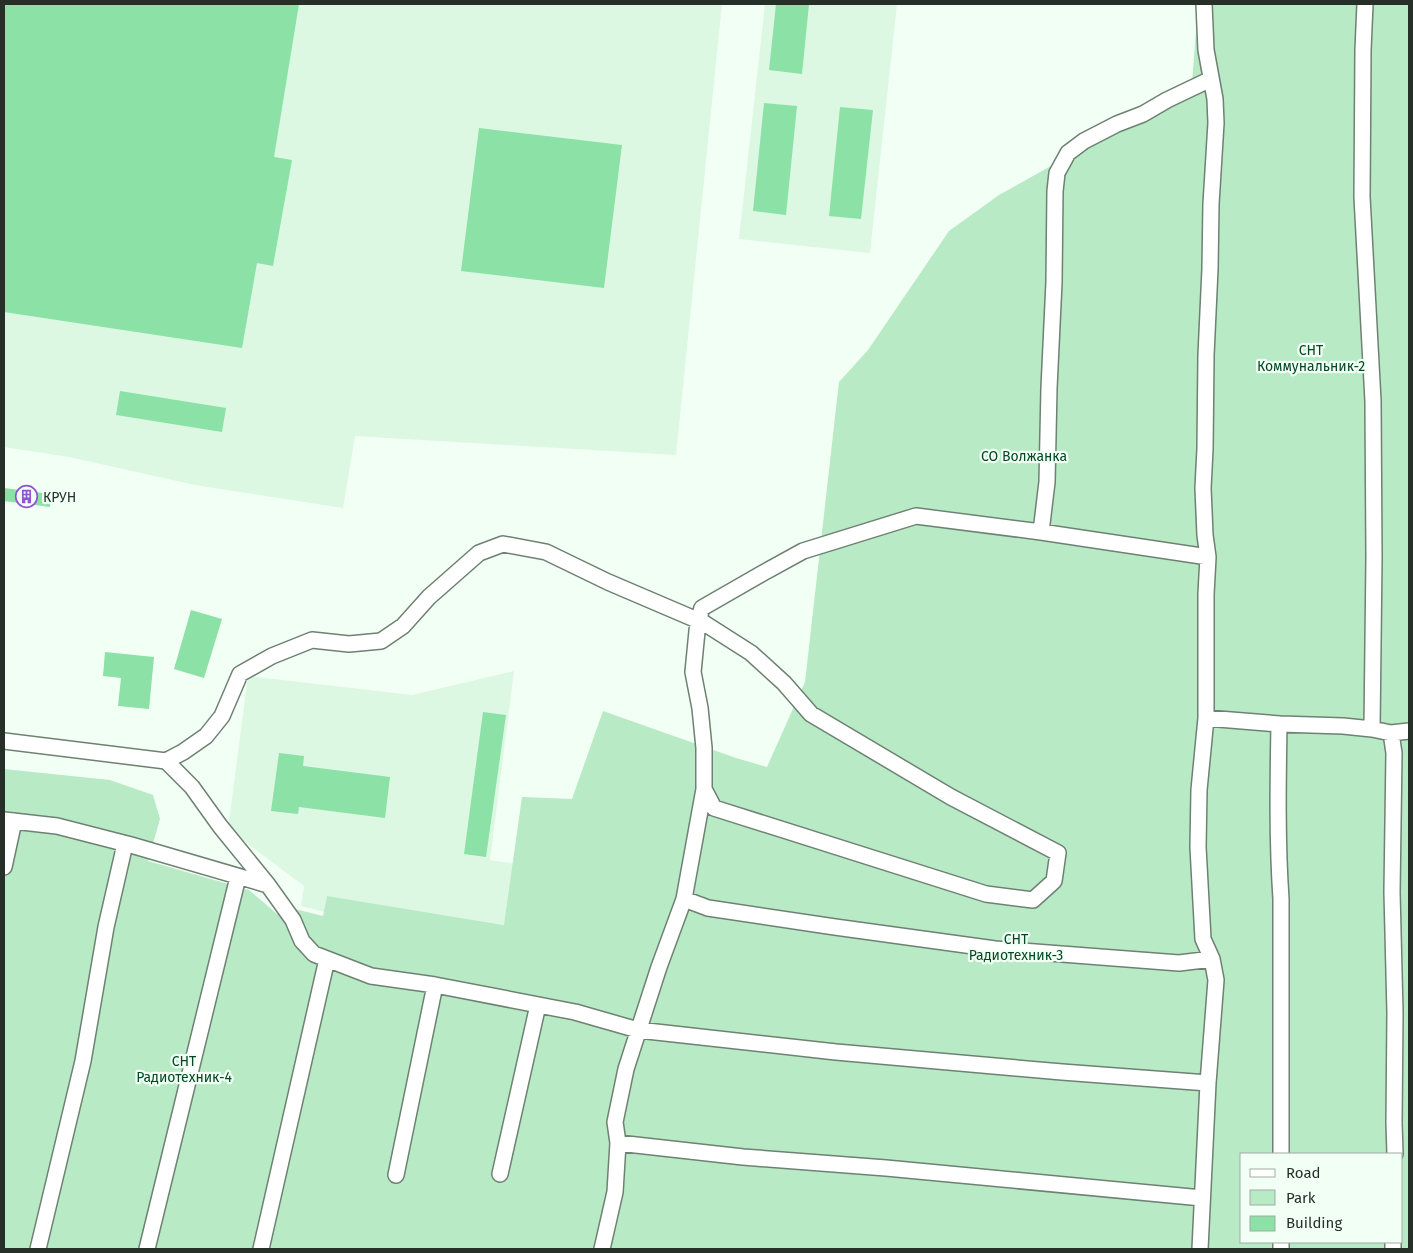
<svg xmlns="http://www.w3.org/2000/svg" width="1413" height="1253" viewBox="0 0 1413 1253" font-family="'Fira Sans',sans-serif">
<style>
.built{fill:#dcf8e3}
.green{fill:#b7eac5;fill-rule:evenodd}
.building{fill:#8be1a6}
.lines{fill:none;stroke-linecap:round;stroke-linejoin:round}
.minor-casing{stroke:#6e8173;stroke-width:18}
.minor{stroke:#fff;stroke-width:15}
.labels{text-anchor:middle;stroke-width:4.5;stroke-linejoin:round;paint-order:stroke}
.park-label{font-size:14px;fill:#014823;stroke:#f2fff5}
.poi-label{font-size:14px;fill:#272f29;stroke:#f2fff5;text-anchor:start}
</style>
<rect width="100%" height="100%" fill="#f2fff5"/>
<path class="built" d="M4 4H722L676 455 355 436 343 508 195 485 69 457 4 447Z
M765 4H897L870 253 739 239Z
M514 671 490 860 557 870 548 932 327 896 324 912 301 906 304 886 228 829 248 676 412 695Z"/>
<path class="green" d="M1198 4H1409V1249H4V769L110 780 153 795 160 819 148 861 249 890 277 914 291 908 323 916 327 896 504 925 522 797 572 799 603 711 736 758 767 767 805 682 839 382 868 350 949 231 999 195 1119 128 1191 96ZM1242 1154H1402V1242H1242Z"/>
<path class="building" d="M5 4H299L274 157 292 160 273 266 257 263 242 348 4 312V14Z
M776 4H809L802 74 769 70Z
M764 103 797 106 786 215 753 211Z
M840 107 873 110 861 219 829 216Z
M479 128 622 145 604 288 461 271Z
M120 391 226 408 222 432 116 415Z
M4 488 51 494 50 507 4 501Z
M191 610 222 619 204 678 174 669Z
M105 652 154 657 149 709 118 706 121 678 103 676Z
M483 712 506 715 486 857 464 854Z
M279 753 304 756 303 766 390 777 385 818 299 807 298 814 271 811Z"/>
<g class="lines">
<defs>
<path id="minor" d="M1365 4 1363 50 1362 197 1373 401 1374 557 1372 729
M1041 532 1047 482 1049 388 1054 282 1055 191 1057 173 1068 153 1084 141 1117 124 1143 114 1167 100 1211 79
M1206 718 1280 724 1343 726 1372 729 1391 733 1409 731
M1279 724C1278 782 1277 841 1281 899V1154
M1391 733 1394 753 1392 892 1395 1013 1394 1123 1395 1154
M4 741 166 761
M166 761 183 752 206 736 222 716 240 674 272 656 312 640 349 644 381 641 403 626 429 597 479 553 503 544 546 552 608 582 704 623 751 653 784 683 811 714 951 797 1058 853 1054 881 1033 900 986 894 714 808 704 789
M166 761 192 787 220 826 268 885 293 920 302 941 314 954 371 976 435 985 575 1012 638 1030 836 1052 1062 1072 1208 1083
M4 820 57 826 131 845 268 885
M4 867 14 821
M684 899 708 908 835 927 995 949 1179 963 1212 959
M618 1143 743 1157 886 1168 1202 1198
M500 1174 538 1005
M396 1175 435 985
M38 1249 83 1061 106 927 125 844
M147 1249 238 877
M261 1249 327 959
M602 1249 615 1192 618 1143 615 1122 626 1069 659 967 684 899 704 789V748L700 708 693 672 698 621 702 608 763 573 803 551 916 516 1041 532 1208 557
M1200 1249 1208 1083 1216 980 1212 959 1203 939 1198 847 1199 790 1206 718V594L1208 557 1205 535 1203 488 1205 449 1206 355 1210 269 1211 204 1216 123 1215 99 1206 50 1204 4
M1281 1249V1242
M1393 1249V1242"/>
</defs>
<use href="#minor" class="minor-casing"/>
<use href="#minor" class="minor"/>
</g>
<defs>
<symbol id="building-ring" viewBox="-11 -11 22 22"><circle r="9.5" fill="#f2fff5" stroke="#8f56ce" stroke-width="1.5"/><path d="M-4-6H4V6H1V3H-1V6H-4ZM-2.5-4.3h1.7v1.8h-1.7ZM.8-4.3h1.7v1.8H.8ZM-2.5-1h1.7V.8h-1.7ZM.8-1h1.7V.8H.8Z" fill="#8f56ce"/></symbol>
</defs>
<g fill-rule="evenodd">
<use href="#building-ring" x="14" y="484" width="25" height="25"/>
</g>
<g class="labels">
<g class="park-label">
<text x="1311" y="355">СНТ<tspan x="1311" dy="16">Коммунальник-2</tspan></text>
<text x="1024" y="461">СО Волжанка</text>
<text x="1016" y="944">СНТ<tspan x="1016" dy="16">Радиотехник-3</tspan></text>
<text x="184" y="1066">СНТ<tspan x="184" dy="16">Радиотехник-4</tspan></text>
</g>
<g class="poi-label">
<text x="43" y="502">КРУН</text>
</g>
</g>
<rect width="1413" height="1253" fill="none" stroke="#272f29" stroke-width="10"/>
<rect x="1240" y="1153" width="162" height="90" fill="#f2fff5" stroke="#a1aca3"/>
<rect x="1250" y="1169" width="25" height="8" fill="#ffffff" stroke="#a1aca3"/>
<text x="1286" y="1178" font-size="15" fill="#272f29">Road</text>
<rect x="1250" y="1190" width="25" height="15" fill="#b7eac5" stroke="#a1aca3"/>
<text x="1286" y="1203" font-size="15" fill="#272f29">Park</text>
<rect x="1250" y="1216" width="25" height="15" fill="#8be1a6" stroke="#a1aca3"/>
<text x="1286" y="1228" font-size="15" fill="#272f29">Building</text>
</svg>
